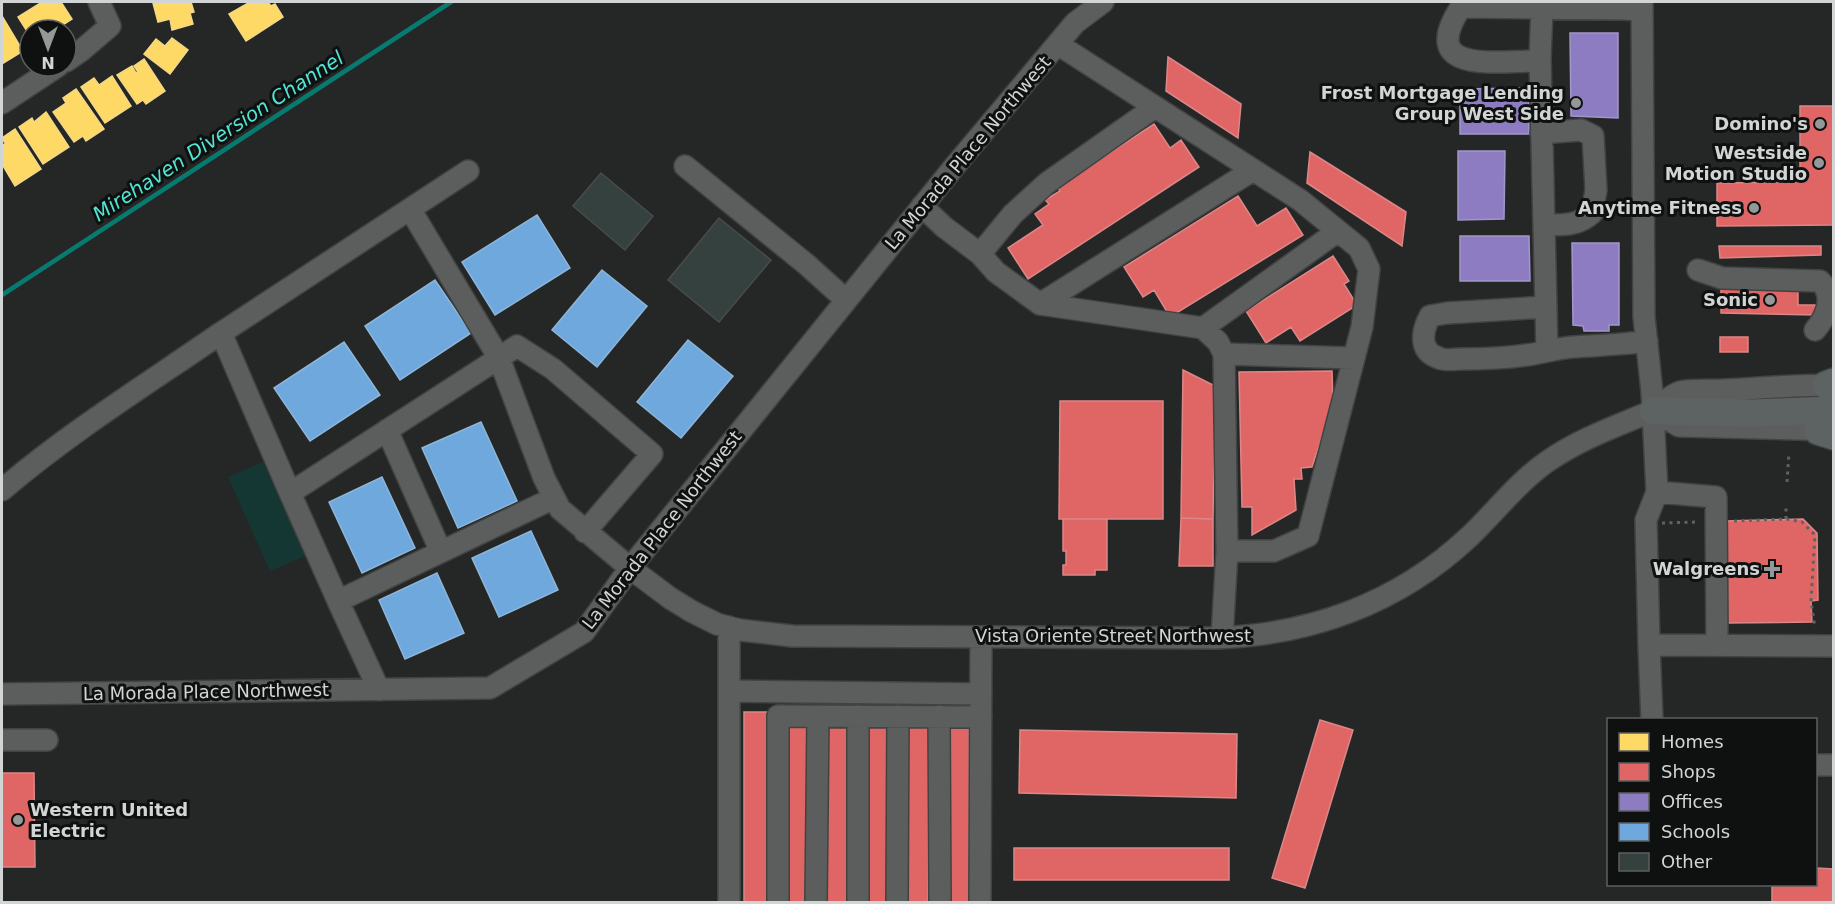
<svg xmlns="http://www.w3.org/2000/svg" width="1835" height="904" viewBox="0 0 1835 904" font-family="'DejaVu Sans',sans-serif">
<style>
.green{fill:#153733}
.homes{fill:#ffd966;stroke:#f2d887;stroke-width:1.5}
.shops{fill:#e06666;stroke:#dc8787;stroke-width:1.5}
.offices{fill:#8e7cc3;stroke:#a297c8;stroke-width:1.5}
.schools{fill:#6fa8dc;stroke:#8db6da;stroke-width:1.5}
.lines{fill:none;stroke-linecap:round;stroke-linejoin:round}
.stream{stroke:#087b70;stroke-width:4.5}
.building{fill:#35413e;stroke:#4a4b4b;stroke-width:1.5}
.minor-casing{stroke:#414342;stroke-width:24}
.major-casing{stroke:#414342;stroke-width:30}
.path{stroke:#606262;stroke-width:3;stroke-dasharray:3 4.5;stroke-linecap:butt}
.minor{stroke:#5c5e5d;stroke-width:21}
.major{stroke:#5c6362;stroke-width:27}
.poi-dot{fill:#959898;stroke:#0f1110;stroke-width:2}
.labels{text-anchor:middle;stroke-width:6;stroke-linejoin:round;paint-order:stroke}
.poi-label{font-size:18px;font-weight:bold;fill:#d2d5d5;stroke:#0f1110;text-anchor:end}
.street-label{font-size:18px;fill:#d2d5d5;stroke:#0f1110}
.water-label{font-size:20px;font-style:italic;fill:#52e4d4;stroke:#0f1110}
</style>
<rect width="100%" height="100%" fill="#252726"/>
<path class="green" d="M263 462 305 556 270 571 228 477Z"/>
<path class="homes" d="M42 2H61L72 19 55 30H30V36L18 17Z
M158 2H191L194 12 190 13 193 24 172 30 170 19 158 22 153 3Z
M250 2H268L271 6 275 4 283 17 246 41 229 14Z
M2 16 23 51 2 64Z
M172 38 188 50 170 74 144 54 156 39 165 46Z
M144 59 165 91 146 104 143 100 137 104 117 75 132 66 136 73 138 72 134 66Z
M112 76 131 106 105 123 81 87 94 78 99 85Z
M76 89 104 129 86 141 83 136 74 142 53 112 66 103 63 98Z
M46 112 69 147 43 164 19 127 32 118 34 122Z
M15 129 41 169 15 186 2 164V144L6 145 2 138Z"/>
<path class="shops" d="M1168 57 1241 104 1238 138 1166 91Z
M1800 106H1834V225L1717 226V183L1800 182Z
M1154 124 1170 148 1181 140 1199 167 1028 279 1008 248 1043 225 1035 214 1049 204 1045 200 1060 191 1057 187Z
M1310 152 1406 212 1402 246 1307 183Z
M1238 196 1257 226 1286 208 1303 235 1170 317 1154 290 1143 297 1124 267Z
M1719 246H1821V255L1720 258Z
M1333 256 1349 281 1344 284 1357 305 1300 341 1291 327 1266 343 1246 311Z
M1721 283 1798 285V305H1817L1816 315 1721 313Z
M1720 337H1748V352H1720Z
M1183 370 1215 386 1213 519 1181 518Z
M1332 371 1333 403 1312 467 1301 468 1302 479H1294L1296 510 1252 535V507H1242L1239 372Z
M1060 401H1163V519H1059Z
M1181 518 1213 519V566H1179Z
M1063 519H1107V570H1095V575H1063V565H1066V551H1063Z
M1803 519 1817 533 1818 600 1811 601 1812 622 1727 623 1726 521Z
M744 712H767V902H744Z
M1320 720 1353 730 1305 888 1272 878Z
M825 722 847 723V902H823Z
M786 723H807V902H784Z
M866 723 887 724V902H864Z
M906 723H928V902H904Z
M947 723 969 724V902H946Z
M1020 730 1237 734 1236 798 1019 793Z
M2 773H34L35 867H2Z
M1014 848H1229V880H1014Z
M1816 868 1834 869V902H1772V884H1816Z"/>
<path class="offices" d="M1570 33H1618V118L1571 116Z
M1529 88V134H1460V89Z
M1458 151H1505L1504 219 1458 220Z
M1460 236H1529L1530 281H1460Z
M1572 243H1619V325H1609V331H1584L1583 326 1573 325Z"/>
<path class="schools" d="M537 215 570 268 495 315 462 262Z
M602 270 647 306 597 367 552 330Z
M435 280 471 333 400 380 365 326Z
M688 340 733 376 681 438 637 402Z
M344 342 380 395 310 441 274 388Z
M481 422 517 501 458 528 422 448Z
M382 477 415 548 362 573 329 502Z
M531 531 558 590 499 617 472 558Z
M437 573 464 633 405 659 379 600Z"/>
<g class="lines">
<path class="stream" d="M2 295 451 2"/>
</g>
<path class="building" d="M601 173 653 216 625 250 573 206Z
M719 218 771 260 719 322 668 280Z"/>
<g class="lines">
<defs>
<path id="minor" d="M1642 2 1644 317 1652 392 1657 492 1716 497 1717 644
M1542 8 1540 58 1531 61C1491 62 1418 72 1461 7L1623 9 1642 10
M1059 45 1300 200 1359 248 1369 269 1362 327 1308 536 1274 551H1227L1222 638
M1540 58 1547 351
M66 61 82 50 110 26 99 2
M2 103 58 66
M1541 133 1581 130 1593 136 1596 190 1592 213C1578 226 1563 225 1544 225
M685 166 806 264 846 300
M922 206 944 227 980 254 996 272 1040 304 1253 170
M410 209 499 358 290 493 221 333 468 171
M980 254 1013 214 1047 183 1155 107
M1698 270 1722 278 1820 281C1835 296 1827 316 1815 330
M1040 304 1203 328 1218 342 1224 354 1227 551
M1546 307 1447 313 1430 316C1422 331 1418 351 1439 358 1445 361 1456 359 1462 359 1484 359 1506 358 1527 355 1542 353 1558 348 1573 347 1598 345 1622 345 1647 341
M1203 328 1338 231
M1224 354 1353 358
M1654 411 1679 426 1834 430
M387 430 441 552
M2 490C70 432 147 384 221 333
M1657 492 1646 520 1649 645 1834 646
M290 493 338 601
M585 532 652 454 553 369 517 346 499 358 544 478 560 509 630 568 670 598 691 611 717 624 740 630 792 636 1211 638C1308 636 1398 604 1470 536 1496 511 1518 482 1548 461 1580 439 1614 427 1650 412 1660 408 1669 395 1680 392 1691 389 1712 391 1725 390 1761 388 1797 385 1834 385
M1649 645 1652 720
M379 690 338 601 554 498
M729 691 981 694
M2 694 490 688 584 632 630 568 954 167 1075 23 1103 2
M858 716V902
M939 716 940 902
M2 740H47
M1816 765H1834
M729 902V627
M778 902V716L981 717
M816 902 818 716
M897 902 898 716
M980 902 981 637"/>
<path id="major" d="M1826 385 1834 382
M1653 411 1752 413 1834 410
M1818 431 1834 436"/>
</defs>
<use href="#minor" class="minor-casing"/>
<use href="#major" class="major-casing"/>
<path class="path" d="M1787 482 1789 452
M1786 519V504
M1734 521 1786 519 1802 522 1815 535 1811 601 1815 628
M1662 523 1698 522"/>
<use href="#minor" class="minor"/>
<use href="#major" class="major"/>
</g>
<g class="poi-dot">
<circle cx="1576" cy="103" r="6"/>
<circle cx="1820" cy="124" r="6"/>
<circle cx="1819" cy="163" r="6"/>
<circle cx="1754" cy="208" r="6"/>
<circle cx="1770" cy="300" r="6"/>
<path d="M1769 560h6v6h6v6h-6v6h-6v-6h-6v-6h6z"/>
<circle cx="18" cy="820" r="6"/>
</g>
<g class="labels">
<g class="poi-label">
<text x="1564" y="99">Frost Mortgage Lending<tspan x="1564" dy="21">Group West Side</tspan></text>
<text x="1808" y="130">Domino's</text>
<text x="1807" y="159">Westside<tspan x="1807" dy="21">Motion Studio</tspan></text>
<text x="1742" y="214">Anytime Fitness</text>
<text x="1758" y="306">Sonic</text>
<text x="1760" y="575">Walgreens</text>
<text x="30" y="816" text-anchor="start">Western United<tspan x="30" dy="21">Electric</tspan></text>
</g>
<g class="street-label">
<text transform="translate(968 153) rotate(-50)" y="6">La Morada Place Northwest</text>
<text transform="translate(662 530) rotate(-52)" y="6">La Morada Place Northwest</text>
<text x="1113" y="642">Vista Oriente Street Northwest</text>
<text transform="translate(206 692) rotate(-1)" y="6">La Morada Place Northwest</text>
</g>
<g class="water-label">
<text transform="translate(218 136) rotate(-33)" y="7">Mirehaven Diversion Channel</text>
</g>
</g>
<rect width="1835" height="904" fill="none" stroke="#d2d5d5" stroke-width="6"/>
<rect x="1607" y="718" width="210" height="168" fill="#0f1110" stroke="#5d5f5f" stroke-width="1.5"/>
<rect x="1619" y="733" width="30" height="18" fill="#ffd966" stroke="#5d5f5f" stroke-width="1.5"/>
<text x="1661" y="748" font-size="18" fill="#d2d5d5">Homes</text>
<rect x="1619" y="763" width="30" height="18" fill="#e06666" stroke="#5d5f5f" stroke-width="1.5"/>
<text x="1661" y="778" font-size="18" fill="#d2d5d5">Shops</text>
<rect x="1619" y="793" width="30" height="18" fill="#8e7cc3" stroke="#5d5f5f" stroke-width="1.5"/>
<text x="1661" y="808" font-size="18" fill="#d2d5d5">Offices</text>
<rect x="1619" y="823" width="30" height="18" fill="#6fa8dc" stroke="#5d5f5f" stroke-width="1.5"/>
<text x="1661" y="838" font-size="18" fill="#d2d5d5">Schools</text>
<rect x="1619" y="853" width="30" height="18" fill="#35413e" stroke="#5d5f5f" stroke-width="1.5"/>
<text x="1661" y="868" font-size="18" fill="#d2d5d5">Other</text>
<g transform="translate(48 48) rotate(180)"><circle r="28" fill="#0f1110" stroke="#5d5f5f" stroke-width="1.5"/>
<path d="M0-4.5L10 22L0 15L-10 22Z" fill="#959898"/>
<text y="-9" font-size="16" font-weight="bold" text-anchor="middle" fill="#d2d5d5">N</text>
</g>
</svg>
